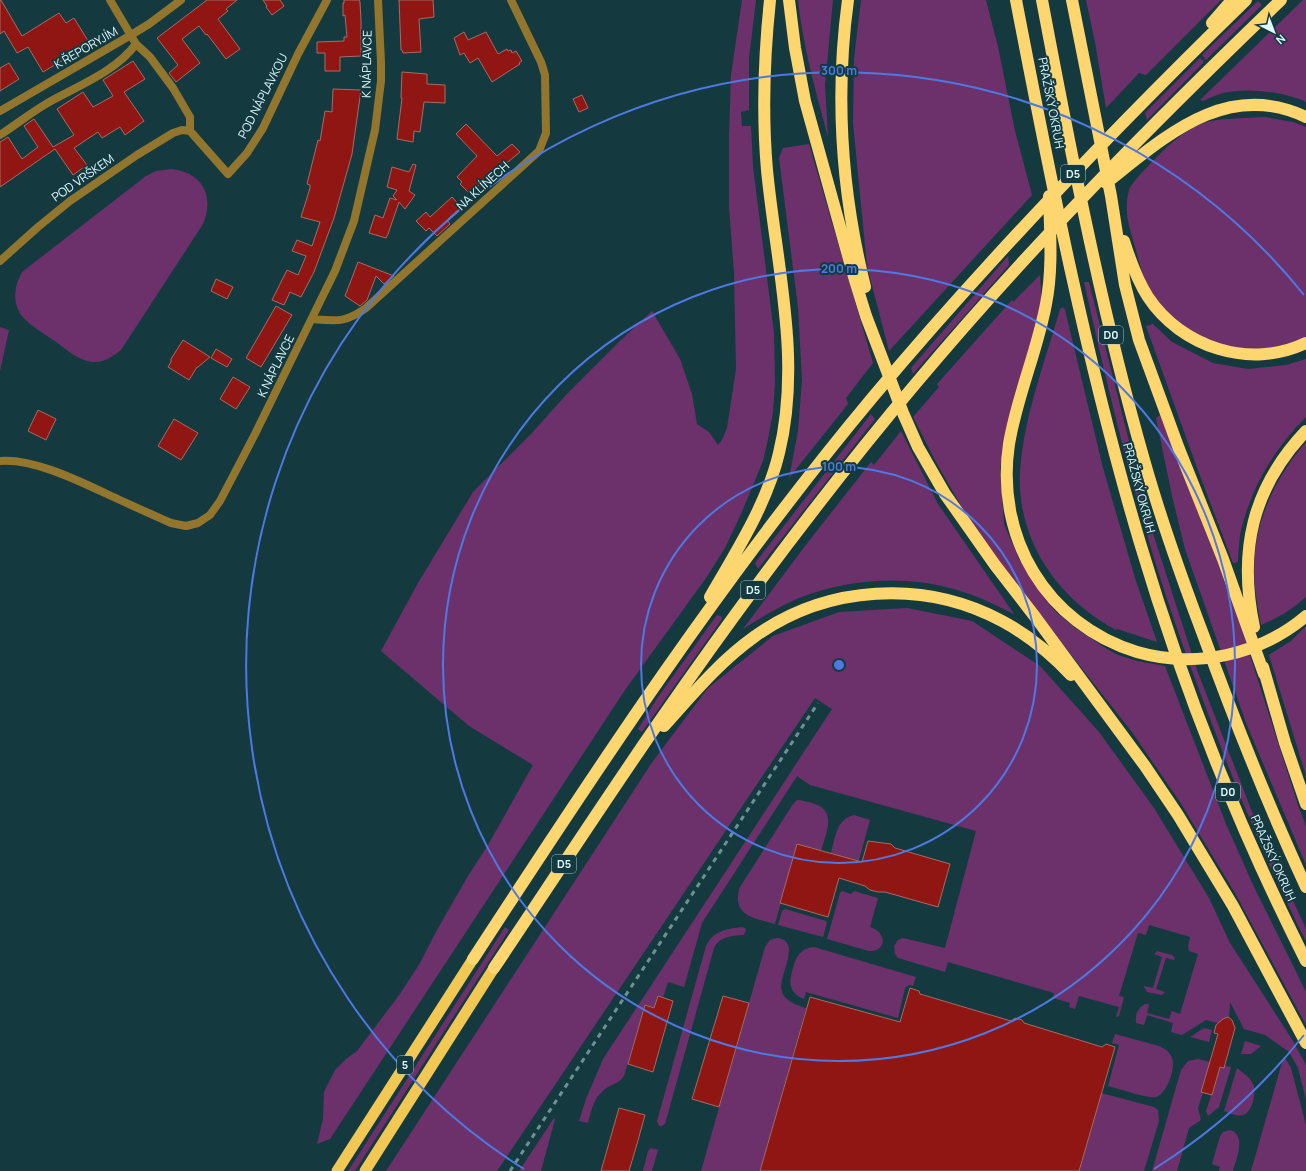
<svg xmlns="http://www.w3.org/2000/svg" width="1306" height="1171" viewBox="0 0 1306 1171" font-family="Manrope,sans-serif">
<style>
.green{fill:#6c316b}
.building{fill:#8f1613;stroke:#a46c64}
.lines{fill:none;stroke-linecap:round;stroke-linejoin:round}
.minor{stroke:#92762d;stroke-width:8}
.tertiary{stroke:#92762d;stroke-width:8}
.trunk{stroke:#f2c854;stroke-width:11}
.motorway{stroke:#fed66f;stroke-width:12}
.rail{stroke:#6f9196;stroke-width:3;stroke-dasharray:5 5;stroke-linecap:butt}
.ring{fill:none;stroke:#4e79e2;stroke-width:2}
.labels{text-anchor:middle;stroke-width:4;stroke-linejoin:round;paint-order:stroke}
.shield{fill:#143a40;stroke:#a2c1c6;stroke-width:1}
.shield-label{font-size:11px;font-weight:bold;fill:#dffbff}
.street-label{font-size:12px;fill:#dffbff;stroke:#143a40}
.centre{fill:#4e79e2;stroke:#143a40;stroke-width:2}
.ring-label{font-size:12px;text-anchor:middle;font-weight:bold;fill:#4e79e2;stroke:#143a40;stroke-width:4;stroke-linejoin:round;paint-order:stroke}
</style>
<rect width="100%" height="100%" fill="#143a40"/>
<path class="green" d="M742 0H756L749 58V110L741 112 742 126H751L753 167 774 333 775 382 773 412 768 439 763 461 741 514 725 548 706 578 625 690 330 1139 317 1144 323 1119 324 1092 335 1070 346 1059 357 1051 400 994 420 963 437 930 468 876 488 845 533 765 469 726 381 651 418 583 473 492 531 434 566 395 621 340 652 311 680 359 692 394 697 424 709 432 718 445 722 440 727 428 736 369 734 272 729 207V137L731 75Z
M798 0H833L825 85 828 137C816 92 803 47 798 0Z
M861 0H986L998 47 1015 131 1032 195 889 351 867 266 853 123 854 59Z
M1086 0H1221L1146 75 1139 73 1106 108 1095 42Z
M1303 0H1306V102C1284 92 1247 87 1223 93 1216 95 1209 98 1203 101L1200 100Z
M1258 1 1262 5 1206 60 1202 55Z
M1200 58 1204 62 1147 120 1145 113Z
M1265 117 1293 122 1306 127V338C1292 343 1278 347 1262 349 1216 353 1169 325 1147 284 1142 274 1139 261 1136 250 1130 229 1123 212 1129 190 1131 182 1160 154 1167 147 1180 136 1193 125 1211 121 1226 118 1249 118 1265 117Z
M809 144 873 363 846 398 848 404 789 478 798 431 802 380 798 307 779 158 783 148Z
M171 169C202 172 215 196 203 224L121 350C113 356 104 363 93 362 79 361 67 350 56 342 46 335 29 325 22 316 12 303 14 286 22 272L146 176 156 171Z
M1008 256 1009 265 913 374 911 368Z
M1040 275 1042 306 1016 391 1000 468 1004 524 1019 559 1045 599 1057 613 1075 628 1107 649 1118 655 1137 661 1165 666 1226 824 1254 887 1306 992V1025L1235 893 1180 802 1132 732 993 556 968 518 936 462 913 417 939 387 937 384 1012 300 1013 302Z
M1084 282H1089L1149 521 1197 670 1251 809 1306 929V941C1273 877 1245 810 1219 742 1191 670 1165 598 1144 524 1121 444 1102 363 1084 282Z
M1063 307 1065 310 1103 468 1135 578 1157 642 1117 629 1116 630C1058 599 1017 541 1020 473 1023 420 1044 364 1059 313L1060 309Z
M1153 324 1172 342 1213 363 1248 369 1286 365 1306 359V417C1273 450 1250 489 1240 535 1239 544 1238 553 1238 562L1233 563 1196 465 1146 326Z
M0 327 9 330 0 371Z
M871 414 875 419 758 569 755 563Z
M1160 415 1212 544 1229 590 1298 805 1306 826V865L1246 723 1185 549 1172 496 1156 418Z
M901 431 938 504 1014 614C997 606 981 597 963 592 911 574 850 578 799 598 779 606 761 618 743 629L805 546 871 462 874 465Z
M1306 442V597C1291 610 1280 617 1261 625 1258 607 1254 588 1254 570 1254 522 1275 478 1306 442Z
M907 608 972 621 1040 666 1099 732 1154 808 1209 898 1230 943 1293 1041 1306 1065V1100L1298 1068 1289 1052 1265 1035 1244 1029 1230 1002 1229 1018 1223 1019 1221 1024 1206 1020 1182 1035 1171 1032 1173 1023 1147 1015 1144 1025 1136 1023C1135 1015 1138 1008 1145 1004H1149L1147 1013 1169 1019 1172 1011 1180 1014 1198 954 1189 951 1188 946 1190 937 1149 925 1146 935 1138 933 1119 996 1124 997 1119 1016 1116 1017 1119 1007 1079 996 1075 1009 1069 1007 1070 1003 1053 998 1054 993 948 962 945 972 898 958 895 954 894 946 898 940 903 938 945 948 976 831 810 785 797 776 702 923 684 987 668 982 663 998 658 996 655 1008 645 1005 624 1076C620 1082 614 1084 608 1087 594 1096 592 1108 588 1123L579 1121 586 1099 603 1059 832 709 815 698 497 1171H386L653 761 708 688 773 636 839 612Z
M717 615 721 616 722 619 642 732 638 729 658 697Z
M1306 626V776L1269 655 1291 641Z
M797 800C802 800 807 802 812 803 838 810 826 832 821 851L797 844 775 924C753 918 731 915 740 887L793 804Z
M854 815 870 820 857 867 850 859 831 853C835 839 836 819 854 815Z
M842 891 851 894 854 891 878 898 870 927C888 933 886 952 869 951L827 939 840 893Z
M785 909 826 921 827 923 823 937 778 925 782 911Z
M505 927 509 930 355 1171H348Z
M741 927 745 928 746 930 744 935C732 936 720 936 714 948L665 1124 662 1126H659L657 1121 706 946C713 931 726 929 741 927Z
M777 938C783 938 788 942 789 948 789 976 763 995 806 1008L760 1171H701L765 947 770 940Z
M814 947 916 977 913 986 909 985 905 988 898 1018 806 992 804 999C788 993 789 981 793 968 796 956 801 948 814 947Z
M1157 951 1172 955 1175 958 1174 960 1166 958 1156 989 1165 992 1162 995 1147 992 1144 987V986L1153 988 1162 957 1154 954Z
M1204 1028 1212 1030 1209 1042 1190 1037Z
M1115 1034 1159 1046C1164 1048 1170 1052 1172 1058 1176 1068 1167 1094 1156 1097 1148 1099 1117 1088 1108 1086L1119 1045 1112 1043Z
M1245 1041 1261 1046 1251 1054H1241Z
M1285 1058 1291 1068 1306 1125V1171H1251L1283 1059Z
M1198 1059 1231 1067 1219 1107 1208 1116 1206 1111 1217 1078 1201 1092 1203 1093 1198 1108 1201 1120 1189 1128 1177 1171H1152L1181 1070 1188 1061Z
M1237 1068C1243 1073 1250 1077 1253 1084 1257 1092 1252 1113 1243 1115 1237 1117 1230 1113 1224 1111Z
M1101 1093 1154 1107 1158 1110 1159 1121 1144 1171H1079Z
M554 1118 555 1119 541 1171H519Z
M1230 1130C1247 1135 1236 1159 1233 1171H1219L1220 1167 1212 1164 1220 1136 1223 1132Z
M651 1148 658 1150 652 1171H643L648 1151Z"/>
<path class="building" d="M0 0H1L22 36 59 13 66 23 74 18 90 44 43 72 28 47 17 53 4 31 0 34Z
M207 0H237L226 9 228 11 218 19 240 49 226 59 207 34 206 35 199 26 182 39 200 63 176 82 169 73 178 65 157 38Z
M263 0H280L284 6 272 15 266 7 267 6Z
M344 0H359L360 2 361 21V56L340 57V71H325V53H317V42L344 41V37H347L345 15 343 16V3H344Z
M399 0H433L434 17 419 19 421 52 403 53 402 50H401Z
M464 32 468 40 486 32 498 54 507 49 508 51 511 50 512 53 516 51 522 61 519 63 520 64 492 82 478 58 470 63 464 53 460 55 454 38Z
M133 61 145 79 124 92 144 121 125 135 120 127 102 138 98 132 74 148 87 165 73 175 55 149 0 187V142L8 137 22 159 38 147 24 126 34 119 53 147 74 135 57 109 83 92 93 107 113 96 103 80Z
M9 63 19 79 0 91V68Z
M402 72 427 74V84L445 85V103L424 102 420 132 414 131 413 142 397 139 402 98H401Z
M333 89 361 90 352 154 334 218 314 272 301 297 290 292 284 305 272 300 287 270 298 275 306 256 292 251 297 240 312 246 320 222 301 217 310 188V185L307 184 318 140 320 141 325 111 332 112Z
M582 95 588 108 579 112 573 99Z
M466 124 497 156 512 144 520 152 503 166 501 164 470 194 460 184 462 182 457 177 477 156 456 134Z
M413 164 416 165 409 191 415 195 405 209 399 202 388 234 386 238 369 233 375 215 383 218 390 198 397 200 393 196 397 190 387 187 392 167 409 172Z
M452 197 461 207 447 220 450 224 437 236 429 228 426 231 416 221 426 212 430 217Z
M358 262 394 276 384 284 376 276 367 300 360 306 345 296Z
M216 279 233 287 227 299 211 291Z
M276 306 292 315 261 367 246 358Z
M183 340 210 357 198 367H197L189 380 168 367 171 362V359Z
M216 349 232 359 227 367 211 358Z
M233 377 250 387 236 409 220 399Z
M38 410 56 419 46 440 28 431Z
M174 419 198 433 181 460 158 446Z
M868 841 891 844 895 848 950 864 938 907 885 892H878L870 890 865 886 839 878 828 917 780 903 797 844 862 862Z
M910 988 919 991 920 994 1011 1021 1015 1018 1022 1020 1024 1023 1102 1047 1106 1044 1115 1047 1079 1171H760L810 997 900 1022Z
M658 996 673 1001 653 1072 628 1064 645 1005 654 1008Z
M723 996 749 1003 719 1107 692 1099Z
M1228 1017 1232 1020 1235 1028 1224 1068 1220 1067 1212 1095 1201 1092 1218 1034 1214 1033 1216 1025 1223 1019Z
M619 1108 645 1115 637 1144 629 1171H601Z"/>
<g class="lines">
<path class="minor" d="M110 0 136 44 150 57 173 88 190 117V131L228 174 247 153 263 128 298 54 327 0
M0 135C17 124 33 111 51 101 80 85 116 71 136 44
M0 261 38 227 70 201 137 155 173 133 182 130 190 131
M312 319C337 321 345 323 366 308L539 151 546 133 545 75 541 62 511 0
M0 461C32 458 77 480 107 494 128 504 149 513 171 523L186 526 198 523 210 515 220 501 255 434 335 271 354 221 375 130 381 81V62L378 0"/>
<path class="tertiary" d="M0 111 131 35 149 24 181 0"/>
<path class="trunk" d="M337 1171 473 959
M365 1171 494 968"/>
<path class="motorway" d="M789 0 795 48 805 101 854 277 866 316 903 413 918 447 945 494 995 565 1036 618 1145 766 1178 815 1233 906 1306 1043
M848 0C835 95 842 194 865 287
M1016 0C1051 182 1087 365 1140 543 1183 687 1238 827 1306 961
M1042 0C1071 154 1101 309 1144 460 1161 520 1182 579 1204 637 1235 722 1268 805 1306 887
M1072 0 1111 196 1125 285 1139 340 1179 449 1223 559 1264 674
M1212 23 1232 0
M1106 183C1165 137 1226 79 1306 117
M1049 196C1050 232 1053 269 1046 304 1037 352 1017 396 1009 444 995 537 1046 624 1137 652 1196 669 1260 655 1306 616
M1124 241C1130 260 1137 280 1148 297 1181 347 1250 370 1306 343
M710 597C736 552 767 504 779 453 802 359 776 264 767 170 762 113 764 57 770 0
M1254 627C1238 551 1252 488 1306 431
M1263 667 1285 743 1306 804
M664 726C692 695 719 662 754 637 826 585 924 579 1002 621 1028 635 1051 654 1071 675
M473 959C598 767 725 574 872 398 989 258 1116 127 1246 0
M494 968C549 886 603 803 659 722 740 605 825 491 917 382 1030 247 1154 122 1281 0"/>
<path class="rail" d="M510 1171 818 703"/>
</g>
<g class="ring">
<circle cx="839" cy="665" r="198"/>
<circle cx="839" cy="665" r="396"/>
<path d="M1304 1035A594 594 0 0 1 1154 1169M524 1169A594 594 0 1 1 1304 295"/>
</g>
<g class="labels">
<g class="shield">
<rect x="1061" y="165" width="24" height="18" rx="3"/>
<rect x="1099" y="326" width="24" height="18" rx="3"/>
<rect x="741" y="581" width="24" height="18" rx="3"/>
<rect x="1216" y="783" width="24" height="18" rx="3"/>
<rect x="552" y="855" width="24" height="18" rx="3"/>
<rect x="397" y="1056" width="16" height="18" rx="3"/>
</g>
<g class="shield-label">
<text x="1073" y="178">D5</text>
<text x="1111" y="339">D0</text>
<text x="753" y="594">D5</text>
<text x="1228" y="796">D0</text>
<text x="564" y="868">D5</text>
<text x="405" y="1069">5</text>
</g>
<g class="street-label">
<text transform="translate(86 48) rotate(-30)" y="4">K ŘEPORYJÍM</text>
<text transform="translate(367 64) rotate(-89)" y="4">K NÁPLAVCE</text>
<text transform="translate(263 96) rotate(-63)" y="4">POD NÁPLAVKOU</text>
<text transform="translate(1051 103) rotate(79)" y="4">PRAŽSKÝ OKRUH</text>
<text transform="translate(83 178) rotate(-35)" y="4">POD VRŠKEM</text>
<text transform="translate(483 186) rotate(-42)" y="4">NA KLÍNECH</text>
<text transform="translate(276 366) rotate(-64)" y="4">K NÁPLAVCE</text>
<text transform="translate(1139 488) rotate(75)" y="4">PRAŽSKÝ OKRUH</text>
<text transform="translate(1273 858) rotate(66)" y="4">PRAŽSKÝ OKRUH</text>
</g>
</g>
<circle cx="839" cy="665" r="6" class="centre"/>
<g class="ring-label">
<text x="839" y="75">300 m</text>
<text x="839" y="273">200 m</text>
<text x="839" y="471">100 m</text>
</g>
<g transform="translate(1274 32) rotate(138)" stroke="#143a40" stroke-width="3" paint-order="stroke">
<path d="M0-3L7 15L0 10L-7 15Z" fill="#dffbff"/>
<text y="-6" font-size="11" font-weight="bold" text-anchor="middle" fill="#dffbff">N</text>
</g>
</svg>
